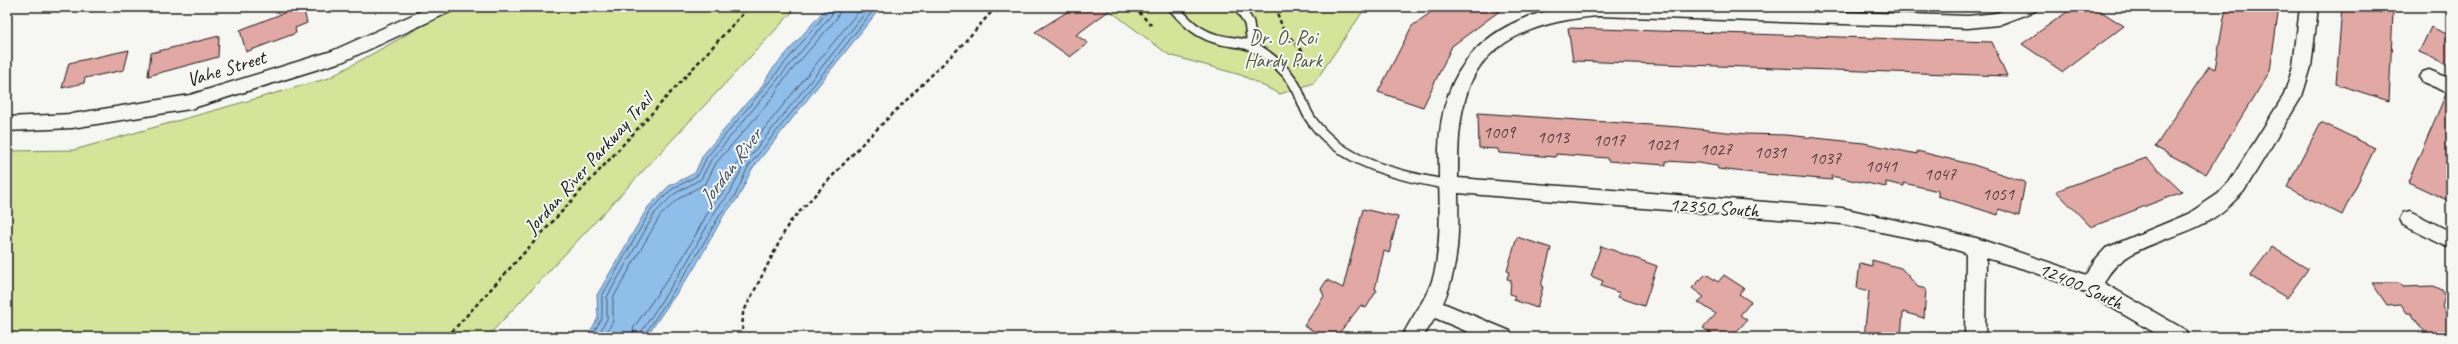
<svg xmlns="http://www.w3.org/2000/svg" width="2458" height="344" viewBox="0 0 2458 344" font-family="Caveat,sans-serif">
<style>
.green{fill:#d5e498;stroke:#78805a}
.water{fill:#90beea;stroke:#627d98}
.lines{fill:none;stroke-linecap:round;stroke-linejoin:round}
.shore{stroke:#4a5d6e;stroke-width:1}
.building{fill:#e2a8a3;stroke:#1c1c1c}
.lane-casing{stroke:#1c1c1c;stroke-width:12}
.street-casing{stroke:#1c1c1c;stroke-width:3}
.path{stroke:#1c1c1c;stroke-width:2.5;stroke-dasharray:4 3;stroke-linecap:butt}
.lane{stroke:#f6f6f2;stroke-width:9}
.street{fill:#f6f6f2;fill-rule:evenodd}
.labels{text-anchor:middle;stroke-width:4;stroke-linejoin:round;paint-order:stroke}
.number-label{font-size:18px;fill:#4e3f3e}
.park-label{font-size:20px;fill:#545841;stroke:#f6f6f2}
.street-label{font-size:20px;fill:#1c1c1c;stroke:#f6f6f2}
.water-label{font-size:21px;font-style:italic;fill:#455564;stroke:#f6f6f2}
</style>
<rect width="100%" height="100%" fill="#f6f6f2"/>
<filter id="ink" filterUnits="userSpaceOnUse"><feTurbulence type="fractalNoise" baseFrequency=".025" numOctaves="2"/><feDisplacementMap in="SourceGraphic" scale="8" xChannelSelector="R" yChannelSelector="G"/><feConvolveMatrix kernelMatrix="1 2 1 2 8 2 1 2 1" color-interpolation-filters="sRGB"/></filter>
<g filter="url(#ink)">
<path class="green" d="M456 7H797L487 337H7V151L74 150 329 78Z
M1105 7H1366L1314 83 1280 94 1241 75 1169 55Z"/>
<path class="water" d="M827 7H881L752 169 738 198 724 215 695 267 646 337H587L598 318 597 295 648 207 669 186 695 173 703 155 750 99 759 91 771 71Z"/>
<g class="lines">
<path class="shore" d="M591 337 602 318V296L651 210 671 190 698 175 707 157 828 11 829 7
M597 337 607 319V297L655 213 674 194 701 179 711 160 832 14 835 7
M604 337 613 321V298L660 216 678 199 706 183 716 163 771 100 784 79 837 18 841 7
M632 337 634 327 682 259 711 207 725 190 739 160 862 7
M638 337 687 262 716 210 730 193 744 164 870 7
M643 337 691 265 721 213 735 196 748 167 876 7"/>
</g>
<path class="building" d="M299 7H303L307 23 295 28 296 33 246 52 240 30Z
M1075 7H1114L1076 35 1088 43 1070 57 1035 32Z
M1438 7H1505L1452 46 1423 107 1378 92 1412 26Z
M2074 7H2094L2124 26 2063 72 2022 44Z
M2226 7H2279L2270 71 2206 174 2155 147 2209 66 2215 69Z
M2342 7H2378L2393 12 2389 101 2336 84Z
M2431 27 2451 36V66L2419 52Z
M1568 28 1992 42 2007 76 1573 61Z
M219 36 218 57 148 76 151 53Z
M129 50 124 70 85 78 84 83 62 88 69 63Z
M2446 94 2451 95V202L2408 182Z
M1478 113 1679 127 1746 134 1786 135 1864 143 1917 154V151L1974 165 2025 182 2019 216 1999 209 1998 215 1938 196V191L1904 183V186L1886 182V187L1831 176 1832 180 1754 173 1718 169 1717 166 1698 163 1666 161V165L1608 161 1607 158 1556 154V157L1499 153 1498 149 1479 148Z
M2321 122 2375 148 2342 215 2287 187Z
M2146 158 2182 192 2091 227 2056 191Z
M1363 209 1398 217 1389 253 1384 251 1375 289 1377 290 1366 308 1361 305 1336 337H1326L1304 326 1324 296 1321 289 1327 280 1343 288Z
M1517 237 1551 248 1541 286 1543 287 1537 308 1514 300 1515 296 1510 294 1511 280 1507 279 1509 272 1507 271Z
M1601 246 1657 266 1644 306 1618 297 1620 293 1601 286 1603 281 1591 276Z
M2272 247 2308 269 2287 298 2250 276Z
M1872 260 1901 268 1918 287 1926 289 1924 318 1903 312 1901 337H1864L1869 291 1857 288 1860 263 1872 266Z
M1706 274 1718 282 1724 275 1744 288 1739 294 1751 302 1740 315 1747 320 1732 337H1716L1703 328 1716 314 1698 302 1704 297 1692 288Z
M2372 283H2399L2402 287 2434 286 2442 290 2445 295 2442 307 2451 319V337H2427L2411 313H2407L2401 304 2387 305Z"/>
<g class="lines">
<defs>
<path id="lane" d="M1173 7C1187 23 1200 36 1222 40 1235 43 1248 42 1259 50 1274 60 1289 72 1297 89 1302 99 1305 112 1312 121 1344 165 1399 175 1449 185
M1239 7 1249 23 1252 45"/>
<path id="street" d="M430 7H455L452 11 344 61 190 109 72 128 7 131V117L72 114 190 95 332 51Z
M1567 7H1695L1968 16 1996 13 2012 7H2038L2035 11 1998 25 1968 28 1598 16C1548 20 1485 36 1468 90 1458 119 1458 148 1458 178L1842 208 1976 238 2087 275 2094 261 2106 248 2188 214 2218 194 2230 181 2284 95 2293 67 2300 7H2318L2311 67 2302 96 2244 191C2231 205 2218 217 2201 225 2168 242 2120 247 2104 283L2187 331 2190 337H2162L2085 292 2031 271 1986 258 1985 337H1965L1966 253 1930 242 1842 224 1458 193C1459 231 1459 268 1443 303L1510 331 1513 337H1480L1435 318 1423 337H1402C1413 314 1430 295 1435 270 1443 230 1438 189 1439 149 1441 66 1487 20 1567 7Z
M2429 70 2451 79V94L2423 82 2420 77 2423 72Z
M2410 211 2451 232V249L2403 225 2400 219 2403 213Z"/>
</defs>
<use href="#lane" class="lane-casing"/>
<use href="#street" class="street-casing"/>
<path class="path" d="M1134 7 1153 27
M1275 7 1283 29 1302 51 1298 63
M447 337 749 7
M742 337 743 313 789 223 863 143 960 47 996 7"/>
<use href="#lane" class="lane"/>
<use href="#street" class="street"/>
</g>
</g>
<g class="labels">
<g class="number-label">
<text x="1499" y="138">1009</text>
<text x="1553" y="143">1013</text>
<text x="1609" y="146">1017</text>
<text x="1662" y="150">1021</text>
<text x="1716" y="155">1027</text>
<text x="1770" y="158">1031</text>
<text x="1825" y="164">1037</text>
<text x="1881" y="172">1041</text>
<text x="1940" y="180">1047</text>
<text x="1998" y="200">1051</text>
</g>
<g class="park-label">
<text x="1283" y="44">Dr. O. Roi<tspan x="1283" dy="23">Hardy Park</tspan></text>
</g>
<g class="street-label">
<text transform="translate(226 68) rotate(-17)" y="7">Vahe Street</text>
<text transform="translate(588 163) rotate(-48)" y="7">Jordan River Parkway Trail</text>
<text transform="translate(1714 207) rotate(4)" y="7">12350 South</text>
<text transform="translate(2081 285) rotate(24)" y="7">12400 South</text>
</g>
<g class="water-label">
<text transform="translate(730 167) rotate(-53)" y="7">Jordan River</text>
</g>
</g>
<rect width="2458" height="344" fill="none" stroke="#f6f6f2" stroke-width="24"/>
<rect x="12" y="12" width="2434" height="320" fill="none" stroke="#1c1c1c" stroke-width="1.5" filter="url(#ink)"/>
</svg>
